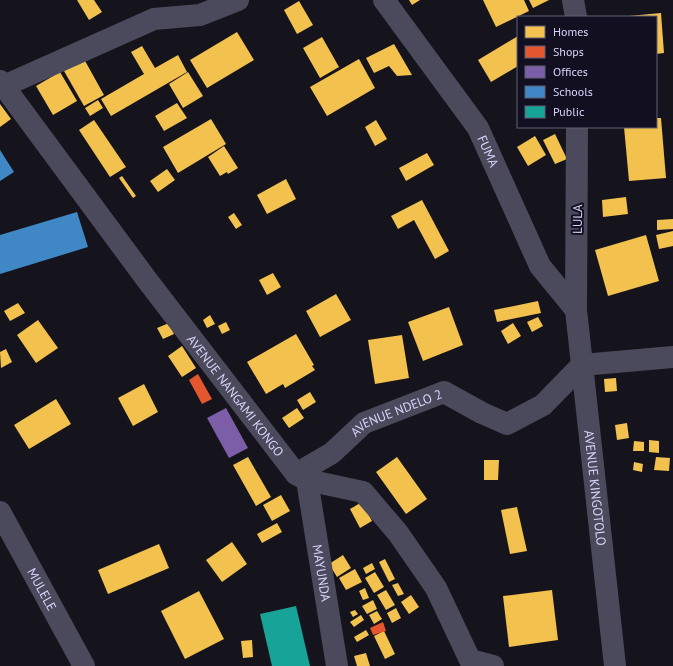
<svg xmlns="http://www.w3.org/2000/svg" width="673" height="666" viewBox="0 0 673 666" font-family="'PT Sans',sans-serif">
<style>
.homes{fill:#f2c14e}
.shops{fill:#e4572e}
.offices{fill:#7b5ea7}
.schools{fill:#3f88c5}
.public{fill:#17a398}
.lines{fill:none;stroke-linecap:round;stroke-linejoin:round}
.street{stroke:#4a4a5c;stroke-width:22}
.labels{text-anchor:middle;stroke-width:4;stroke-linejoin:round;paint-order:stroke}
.street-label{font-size:13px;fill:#d7d3fa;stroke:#121020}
</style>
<rect width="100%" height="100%" fill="#15141c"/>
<path class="homes" d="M77 0H94L102 12 89 20Z
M409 0H420L412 5Z
M483 0H524L529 11 496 27Z
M529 0H549L533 8Z
M299 1 313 25 297 34 284 10Z
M661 13 664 53 656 54V17L629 16Z
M237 32 254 60 207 88 190 60Z
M518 36V66L491 82 478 60Z
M322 37 339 67 320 78 303 48Z
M394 44 412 75 397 76 389 66 374 73 366 58Z
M142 46 155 68 178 55 187 72 111 116 101 99 144 74 131 52Z
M84 59 104 95 84 106 64 71Z
M359 59 375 88 327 116 310 87Z
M60 72 77 101 53 115 36 86Z
M188 72 203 96 183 108 169 84Z
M98 100 103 108 90 116 85 108Z
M177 103 187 118 164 131 155 116Z
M0 104 11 119 0 127Z
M656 118H661L666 178 629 181 624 127H656Z
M211 119 226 144 178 173 163 147Z
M94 120 126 167 110 177 79 130Z
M376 120 387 139 375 146 365 127Z
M555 134 567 159 555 164 543 140Z
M535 136 546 155 528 166 517 147Z
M224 146 238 168 228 174 227 172 220 176 208 157Z
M427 153 434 165 406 181 399 168Z
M167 169 175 180 158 192 150 181Z
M122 176 136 196 133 198 119 178Z
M286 179 296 199 267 214 257 195Z
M626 197 628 214 603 217 602 200Z
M422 200 449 251 435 259 414 220 398 229 391 216Z
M234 213 242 225 236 229 228 217Z
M673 219V229L657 230V220Z
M673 231V246L659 249 656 235Z
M646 235 659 281 608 296 595 250Z
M273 273 281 287 267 295 259 280Z
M336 294 351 320 320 337 306 311Z
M538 301 541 313 497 322 494 310Z
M18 303 25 313 10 321 4 311Z
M449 307 463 345 423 361 408 322Z
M210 315 215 324 207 328 203 320Z
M538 317 543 326 532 332 527 322Z
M38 320 58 348 36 363 17 335Z
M226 322 230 330 222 334 218 326Z
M169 323 174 334 163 339 157 328Z
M513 323 521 336 508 344 501 331Z
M296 334 314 365 312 366 315 370 285 388 283 384 266 394 247 362Z
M402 335 409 378 375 384 368 340Z
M182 346 196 368 182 377 168 356Z
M6 349 12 362 1 368 0 352Z
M616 378 617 391 605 392 604 379Z
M144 384 158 412 133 426 118 398Z
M310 392 316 402 303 410 297 400Z
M56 399 71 424 29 449 14 425Z
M297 408 304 418 289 428 282 418Z
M627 423 629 438 617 440 615 425Z
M649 440 659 441V453L649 452Z
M634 441 644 442V451H633Z
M248 457 271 497 256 506 233 465Z
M397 457 427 499 406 514 376 472Z
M656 457 670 458 669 471 654 470Z
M484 460H499L498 480H484Z
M634 462 643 464 642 472 633 470Z
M281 495 290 511 272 521 263 505Z
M362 502 372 521 360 528 350 509Z
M517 507 527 551 510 554 501 510Z
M277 523 282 532 262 543 257 534Z
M232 542 247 564 222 582 206 560Z
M159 544 169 568 108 594 98 570Z
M343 555 351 568 337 577 329 564Z
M385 559 395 579 389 582 379 562Z
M372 563 375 569 366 574 363 568Z
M355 569 362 582 346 590 339 578Z
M375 572 384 587 374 593 365 578Z
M398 583 404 594 398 596 392 585Z
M365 588 369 598 363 600 359 591Z
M386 590 395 605 386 610 377 595Z
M552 590 558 640 509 647 503 596Z
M199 591 224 639 185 659 161 611Z
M411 595 419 607 409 614 401 602Z
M373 600 377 609 367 614 362 606Z
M396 608 401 618 392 623 387 613Z
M355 610 358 614 353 617 350 612Z
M377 611 382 619 374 624 369 615Z
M361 615 364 620 354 627 350 622Z
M366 630 369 635 357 642 354 637Z
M384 631 395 654 385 659 374 636Z
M252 640 253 657 243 658 241 641Z
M366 653 370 666H357L354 656Z"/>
<path class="shops" d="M198 374 212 399 202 404 189 380Z
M383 622 386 631 373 635 370 628Z"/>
<path class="offices" d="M226 408 248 448 229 458 207 418Z"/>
<path class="schools" d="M0 150 14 172 0 181Z
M77 212 88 247 0 274V235Z"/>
<path class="public" d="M296 606 310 666H272L260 614Z"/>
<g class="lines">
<g class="street">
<path id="s1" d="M384 0 478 128 540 266 576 310"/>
<path d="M573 0 576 17"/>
<path id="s2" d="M0 81 147 280 296 474 307 480 363 492 398 533 436 588 470 660 493 666"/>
<path d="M4 86 154 19 200 15 238 0"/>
<path id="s3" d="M577 127 576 310 615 666"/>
<path id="s4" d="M296 474 332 453 364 423 444 392 482 413 507 424 543 405 582 365 673 357"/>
<path id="s5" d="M307 480 337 666"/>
<path id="s6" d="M0 512 84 666"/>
</g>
</g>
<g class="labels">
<g class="street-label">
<text dy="5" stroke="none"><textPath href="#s1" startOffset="184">FUMA</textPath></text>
<text transform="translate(577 219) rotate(-89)" y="5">LULA</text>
<text dy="5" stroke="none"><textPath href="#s2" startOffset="393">AVENUE NANGAMI KONGO</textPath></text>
<text dy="5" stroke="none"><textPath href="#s4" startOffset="119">AVENUE NDELO 2</textPath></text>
<text dy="5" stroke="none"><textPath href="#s3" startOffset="362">AVENUE KINGOTOLO</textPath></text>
<text dy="5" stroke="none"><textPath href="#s5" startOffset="94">MAYUNDA</textPath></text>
<text dy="5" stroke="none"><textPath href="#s6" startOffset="88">MULELE</textPath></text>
</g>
</g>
<rect x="517" y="16" width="140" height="112" fill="#121020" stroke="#615e77"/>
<rect x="525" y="26" width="20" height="12" fill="#f2c14e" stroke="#615e77"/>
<text x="553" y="36" font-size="12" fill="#d7d3fa">Homes</text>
<rect x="525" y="46" width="20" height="12" fill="#e4572e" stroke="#615e77"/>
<text x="553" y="56" font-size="12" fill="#d7d3fa">Shops</text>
<rect x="525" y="66" width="20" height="12" fill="#7b5ea7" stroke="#615e77"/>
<text x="553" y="76" font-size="12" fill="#d7d3fa">Offices</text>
<rect x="525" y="86" width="20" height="12" fill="#3f88c5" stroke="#615e77"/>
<text x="553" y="96" font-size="12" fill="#d7d3fa">Schools</text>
<rect x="525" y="106" width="20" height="12" fill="#17a398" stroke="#615e77"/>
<text x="553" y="116" font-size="12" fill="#d7d3fa">Public</text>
</svg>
